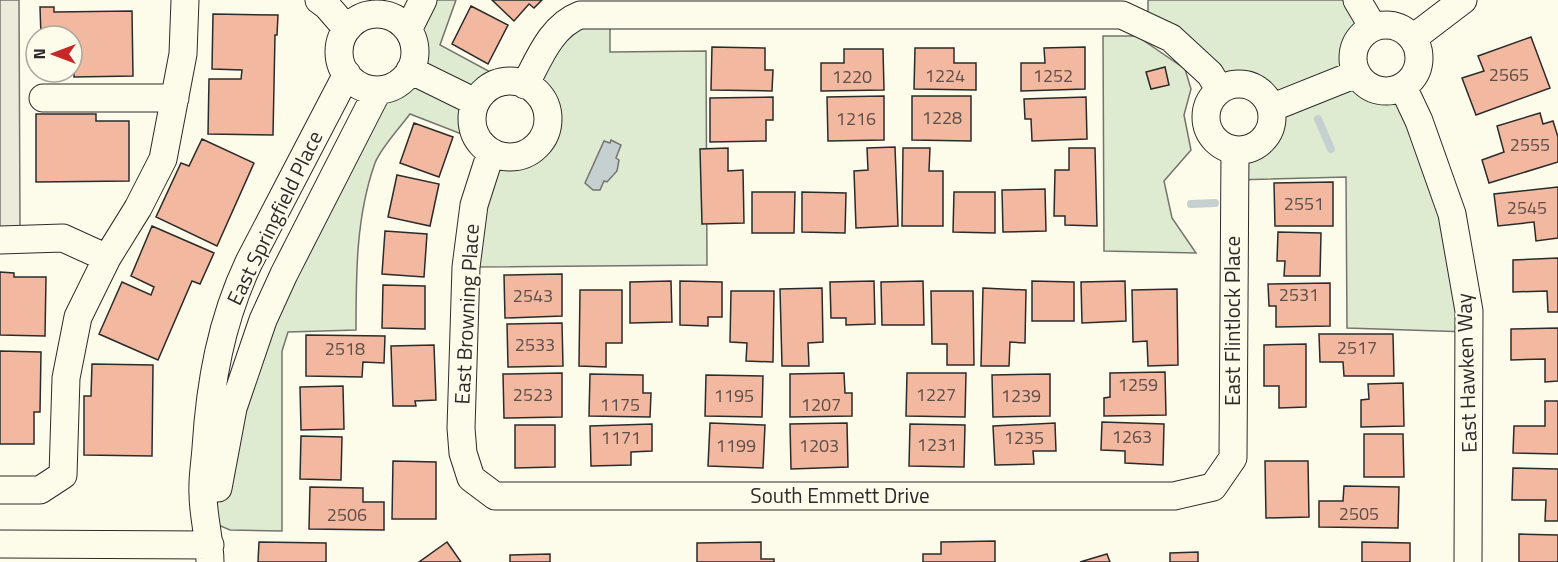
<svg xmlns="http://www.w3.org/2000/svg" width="1558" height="562" viewBox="0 0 1558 562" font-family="'Titillium Web',sans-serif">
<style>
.green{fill:#deebd1;stroke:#74746e;stroke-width:1.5}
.parking{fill:#eceadb;stroke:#74746e;stroke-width:1.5}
.water{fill:#c7d0d0;stroke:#74746e;stroke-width:1.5}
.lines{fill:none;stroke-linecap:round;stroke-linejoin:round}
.stream{stroke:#c7d0d0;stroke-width:8}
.building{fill:#f2b8a0;stroke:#2b2b2b;stroke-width:1.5}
.minor-casing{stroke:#2b2b2b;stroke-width:29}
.minor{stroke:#fdfbea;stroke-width:27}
.labels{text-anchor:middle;stroke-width:4.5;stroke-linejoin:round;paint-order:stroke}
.number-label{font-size:18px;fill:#5d4e48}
.street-label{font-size:21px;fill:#2b2b2b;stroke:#fdfbea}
</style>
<rect width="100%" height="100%" fill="#fdfbea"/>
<path class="green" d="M423 0H456L440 45 507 81C479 88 465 107 475 135H464L410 114C401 126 380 149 375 163 356 216 356 274 356 330L288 332 282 351V531L230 530 216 524 217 494 233 408 385 89C414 79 420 57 408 30Z
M1148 0H1357L1363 33C1341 60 1358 93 1393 91L1417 116 1469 332 1347 328 1346 177 1234 180 1245 149C1288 133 1274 79 1229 84L1148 27Z
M610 15V52L706 51 707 265 466 267 494 154C539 167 565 121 532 88L546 45Z
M1103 36H1137L1185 69 1191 89 1184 115 1191 150 1164 181 1172 218 1196 253 1104 251Z"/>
<path class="parking" d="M0 0H19L20 228H0Z"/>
<path class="water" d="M611 140 621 145 616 158 619 160 617 171 607 182 604 181 600 190H593L585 183 604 141 610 143Z"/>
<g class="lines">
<path class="stream" d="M1318 119 1331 149
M1191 204 1215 203"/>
</g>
<path class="building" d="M492 0H542L534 8 529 4 514 21Z
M471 6 508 25 488 64 452 44Z
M40 7H54V12L132 11 133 76 74 77V66H72V36H41Z
M213 14 278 15 277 35H275L273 135 208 134 209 79H241L242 70 212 69Z
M1531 37 1550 88 1476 115 1462 78 1484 71 1478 56Z
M712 47 765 48V70H773L772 91 711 90Z
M1085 47V89L1021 91V63H1045L1044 48Z
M915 48H954V63H976V90L914 89Z
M844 49H883L884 90 821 91V63H844Z
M1165 67 1169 85 1151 89 1146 72Z
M884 96V140L828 141 827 97Z
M912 96H971V141L912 140Z
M773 97V120H766V141L710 142V98Z
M1086 97 1087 139 1032 141 1031 119H1025L1024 99Z
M1540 113 1543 124 1553 121 1558 137V162L1489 183 1482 160 1504 152 1497 126Z
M36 114H96V121H129V181L36 182Z
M414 123 453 137 439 177 400 163Z
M202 139 254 163 217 246 156 217 181 163 189 166Z
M895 147 898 226 856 228 854 171 868 170 867 148Z
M728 148V171L743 170 744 223 702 224 700 149Z
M903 148H930L929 171H943V226H902Z
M1069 148H1095L1097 226 1065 225V216H1054L1055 170H1069Z
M397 175 439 184 430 226 388 217Z
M1333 182V226H1275L1274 183Z
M1558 187V238L1536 241 1534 222 1498 226 1494 194Z
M1045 189 1046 231 1003 232 1002 190Z
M752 192H795L794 233H752Z
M802 192 846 193 845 233 802 232Z
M954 192H995V233L953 232Z
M152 226 214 253 200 284 192 281 158 360 99 334 122 282 151 295 154 287 131 276Z
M385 231 427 234 424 277 382 274Z
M1278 232 1321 233 1320 276H1284L1285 261H1277Z
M1558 258V312H1548L1547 291 1513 292V260Z
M0 272 14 273V277H46L45 336 0 335Z
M562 274V316L505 318 504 275Z
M671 281 672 322 630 323V282Z
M680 281 722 282V317H708V326L680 325Z
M874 281 875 324 846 325V318H831L830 282Z
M923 281 924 325H882L881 282Z
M1032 281 1074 282V321H1032Z
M1125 281 1126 321 1082 323 1081 282Z
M1330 283V326L1276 327V306H1269L1268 284Z
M383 285 425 286V329L382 328Z
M822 288 823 342 808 343 809 366H782L780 289Z
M983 288 1026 290 1025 343 1010 342 1009 366H981Z
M1177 289 1178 365 1148 366 1147 341 1133 342 1132 290Z
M580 290H622V343H606V367L579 366Z
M731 291H774L773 362 746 361 747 343 730 342Z
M931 291H973L974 365H947V344H932Z
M562 323 563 366 508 367 507 324Z
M1558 328V381L1545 382V359L1511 360V329Z
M1319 334H1393L1394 376H1344L1343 362H1320Z
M306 335 385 336 384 363 363 362 362 377 306 376Z
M1306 344V407L1279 408V386H1264V345Z
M434 345 436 400 415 401 416 406H393L391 346Z
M0 351 41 352 40 412H34V444H0Z
M92 364 153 365 152 456 84 455V396H91Z
M1165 372 1166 415 1104 416V398L1110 397V373Z
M562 373V417L504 418 503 374Z
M844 373 845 393H852V416L790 417V374Z
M907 373H966L965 417 906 416Z
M590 374 643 375V393H651L650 417 589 416Z
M1050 374V416L993 417 992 375Z
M706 375 763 376 762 417 705 416Z
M1403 383 1404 426 1361 427V400L1369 399 1368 384Z
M343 386 344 429 301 430 300 387Z
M1545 401H1558V454L1513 453 1514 426H1545Z
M1102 422 1164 424 1163 465 1125 463V451L1101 450Z
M710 423 765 425 763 468 708 466Z
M847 423 848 467 791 469 790 424Z
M1055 423 1056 451H1033L1034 464 995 465 993 426Z
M652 424V451L631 452V465L591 466 590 426Z
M910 424 965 425 964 467 909 466Z
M515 425H555V467L515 468Z
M1364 434H1403L1404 477H1364Z
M301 436 342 437 341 480 300 479Z
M393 461 436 462V519H392Z
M1265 461H1308L1309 517 1266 518Z
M1513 468 1558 469V521H1545L1546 500H1512Z
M1344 486 1399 487 1398 528 1319 527V501H1343Z
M310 487 363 488V502H384V530L309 529Z
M1519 534 1558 535V562H1519Z
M995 541V562H923V554H941V542Z
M259 542 326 543V562H258Z
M447 542 461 562H419Z
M761 542V559H774V562H697V543Z
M1362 542 1410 543V562H1362Z
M1198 552V562H1170V553Z
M550 554V562H510V555Z
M1107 554 1110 562H1080Z"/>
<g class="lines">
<defs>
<path id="minor" d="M319 0 327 6 347 29
M1357 0 1373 27
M339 52a38 38 0 1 1 76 0a38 38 0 1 1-76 0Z
M1353 58a33 33 0 1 1 66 0a33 33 0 1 1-66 0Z
M408 30 423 0
M1411 36 1421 32 1463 0
M410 70 475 102
M472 119a38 38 0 1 1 76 0a38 38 0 1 1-76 0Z
M1206 117a33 33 0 1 1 66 0a33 33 0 1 1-66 0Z
M525 85C539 59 551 26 580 15H1122L1171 38 1210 74 1219 89
M1403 87 1419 121 1452 214 1469 311 1468 562
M43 98H175
M1271 108 1356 74
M491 152 474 205 466 267 461 428 463 453 471 478 495 496H1174L1213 487 1233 458 1235 150
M0 240 63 238 107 258
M218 488 233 408 263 320 284 274 378 90
M0 490H40L63 475 66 378 78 317 107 258 138 208 163 159 183 54 185 0
M0 544 210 545
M210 562C210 539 203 517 203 494 202 479 205 463 206 448 210 383 221 321 249 262L347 74"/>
</defs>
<use href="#minor" class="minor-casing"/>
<use href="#minor" class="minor"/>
</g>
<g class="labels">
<g class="number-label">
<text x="1509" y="81">2565</text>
<text x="945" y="82">1224</text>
<text x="1053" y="82">1252</text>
<text x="852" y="83">1220</text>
<text x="942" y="124">1228</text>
<text x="856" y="125">1216</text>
<text x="1530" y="151">2555</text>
<text x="1304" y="210">2551</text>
<text x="1527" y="214">2545</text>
<text x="1299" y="301">2531</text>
<text x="533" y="302">2543</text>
<text x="535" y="351">2533</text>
<text x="1357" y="354">2517</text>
<text x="345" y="355">2518</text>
<text x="1138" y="391">1259</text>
<text x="533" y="401">2523</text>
<text x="936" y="401">1227</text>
<text x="734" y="402">1195</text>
<text x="1021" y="402">1239</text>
<text x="620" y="411">1175</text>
<text x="821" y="411">1207</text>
<text x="1132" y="443">1263</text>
<text x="621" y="444">1171</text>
<text x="1024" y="444">1235</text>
<text x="937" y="451">1231</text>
<text x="736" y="452">1199</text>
<text x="819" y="452">1203</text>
<text x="1359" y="520">2505</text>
<text x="347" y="521">2506</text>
</g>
<g class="street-label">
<text transform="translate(275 218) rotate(-64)" y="7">East Springfield Place</text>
<text transform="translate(467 314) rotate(-87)" y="7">East Browning Place</text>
<text transform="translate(1233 321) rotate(-90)" y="7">East Flintlock Place</text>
<text transform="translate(1467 373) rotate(-92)" y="7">East Hawken Way</text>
<text x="840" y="503">South Emmett Drive</text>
</g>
</g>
<g transform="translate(54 54) rotate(270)"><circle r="28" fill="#fdfbea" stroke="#a9a89e" stroke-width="1.5"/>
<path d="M0-4.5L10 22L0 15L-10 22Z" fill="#c62828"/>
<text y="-9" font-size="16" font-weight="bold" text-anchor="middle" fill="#2b2b2b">N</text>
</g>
</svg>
